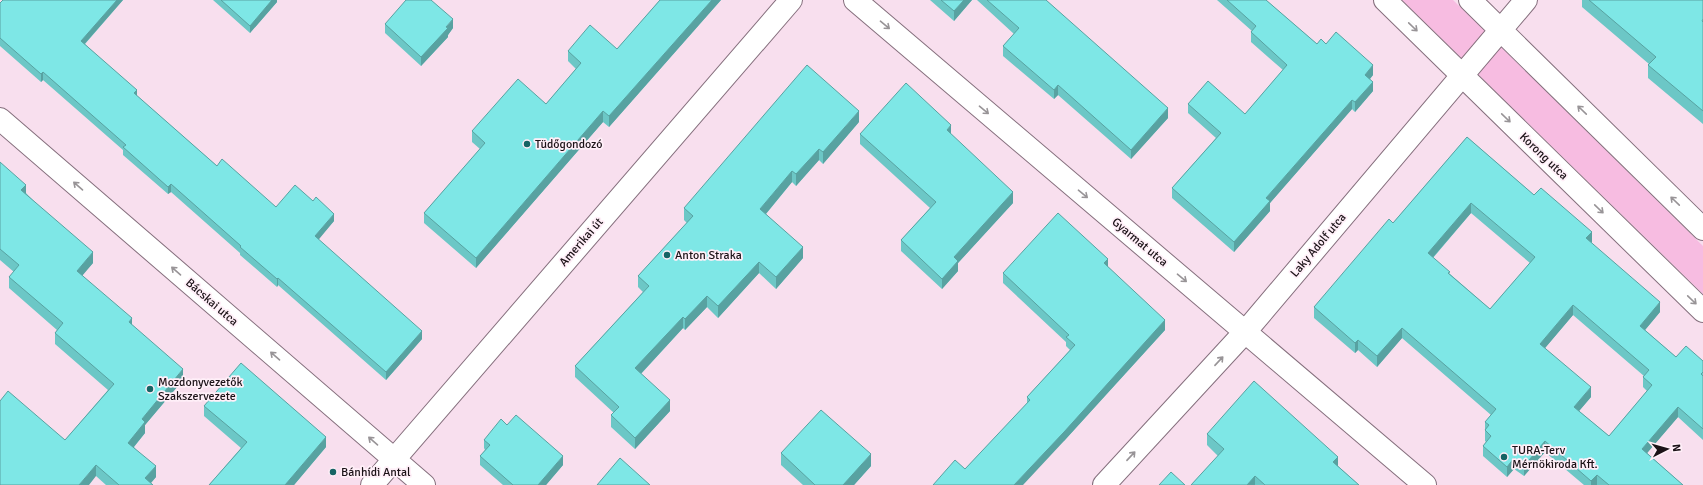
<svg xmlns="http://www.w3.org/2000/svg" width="1703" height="485" viewBox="0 0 1703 485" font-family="Signika,sans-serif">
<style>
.green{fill:#f7bce1}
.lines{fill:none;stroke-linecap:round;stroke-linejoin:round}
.minor-casing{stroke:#856f7d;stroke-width:24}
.minor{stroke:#fff;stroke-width:22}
.wall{fill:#6cc7c6;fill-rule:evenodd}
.shaded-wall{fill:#58a2a1}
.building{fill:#7ee7e6;stroke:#58a2a1;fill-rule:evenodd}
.oneway{stroke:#989497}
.poi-dot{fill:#156464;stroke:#ffeff8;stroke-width:1.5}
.labels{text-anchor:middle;stroke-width:3.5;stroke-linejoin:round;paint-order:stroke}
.poi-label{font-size:12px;fill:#1b1217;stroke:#ffeff8;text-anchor:start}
.street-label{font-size:12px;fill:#1b1217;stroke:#ffeff8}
</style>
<rect width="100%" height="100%" fill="#f8dfee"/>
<path class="green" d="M1402 0H1453L1703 246V294Z"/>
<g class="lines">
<defs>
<path id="minor" d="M855 0 1425 485
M1385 0 1703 311
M1470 0 1703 229
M0 119 424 485
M372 485 791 0
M1104 485 1245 332 1526 0"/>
</defs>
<use href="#minor" class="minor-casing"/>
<use href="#minor" class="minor"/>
</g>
<path class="wall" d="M123 0 85 44 137 96 217 166 276 207 334 221 318 239 422 339 386 380 278 285 277 287 240 255V253L171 192 168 194 123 155V150L43 80 41 82 0 46V3Z
M213 0H277V2L250 33Z
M660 0H721L609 127 603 122 476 268 424 223V213L480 149 472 142V131L546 104 576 69 568 61V51L617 49Z
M930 0H972L954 21Z
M977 0H1046L1168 118 1131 159 1058 95 1054 99 1003 56V46L1014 34Z
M1217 0H1266L1317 44H1326L1373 75 1370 79 1373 91 1355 112 1352 109 1270 203V211L1234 252 1172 198V188L1216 138 1188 113V104L1245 114 1283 70 1251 42V32L1252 31Z
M1582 0H1703V124L1648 78V65L1649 64 1582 7Z
M385 24 453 28 448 35V37L421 66 385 33Z
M859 122 823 164 819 160 796 186 792 182 766 214 803 258 776 289 759 273 718 318 707 307 685 330 683 328 641 374 670 411 635 449 611 427V415L614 413 575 377V366L643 292 638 287V276L687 223 684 220V208Z
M860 134H951L1013 203 958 263V271L942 289 901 251V240L930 208 860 144Z
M1467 137 1534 195 1592 242 1591 243 1660 312 1645 330 1676 357 1703 361V440L1678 417 1647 453 1683 485H1584L1545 452 1524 476 1514 469 1507 477 1483 456V446L1486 442 1485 441V422L1491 415 1402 338 1377 367 1358 350 1355 353 1314 318V307L1393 223ZM1471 213 1530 263 1490 309 1450 274 1433 258ZM1573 315 1644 376 1643 377V387L1647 391 1609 436 1579 411 1591 397 1545 348Z
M0 162 26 193 93 263 82 275 132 325 183 380 145 425V433L134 447 156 477 151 483 153 485H106L96 476 65 440 108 390 55 344V333L57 330 9 288V277L14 272 0 260Z
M1108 267 1165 330 1064 441 965 469 1027 404V397L1070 350 1066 346V342L1003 283V273Z
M204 406 326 447 294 485H209L241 448 204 416Z
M507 425 563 465 546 485H503L480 465V456L485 450 484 448V440Z
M1207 434 1338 466 1359 485H1191L1218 456 1207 445Z
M781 453 871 466 854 485H803L781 465Z"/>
<path class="shaded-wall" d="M117 0H123L81 48V41Z
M272 0H277V2L250 33V26Z
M712 0H721L609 127V116Z
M964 0H972L954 21V11Z
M453 19V28L448 35V37L421 66V57Z
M1373 65V75L1365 85V75Z
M43 72V80L41 82V74Z
M1373 82V91L1355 112V102Z
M1058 85V95L1054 99V90Z
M137 90V97L134 93Z
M1352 100V109L1270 203V211L1234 252V242L1266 198Z
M1168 108V118L1131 159V150Z
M603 111V122L476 268V258Z
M859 111V122L823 164V152Z
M951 125V136L947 130Z
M819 149V160L796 186V174Z
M792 171V182L760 221V209Z
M171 184V192L168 194V187Z
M26 185V196L21 190Z
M1013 192V203L958 263V271L942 289V279L954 257Z
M1471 203V213L1428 263V253Z
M334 214V221L315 244V236Z
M1592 232V242L1586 249V238Z
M803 247V258L776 289V277Z
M93 252V263L77 282V271Z
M1108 259V268L1104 263Z
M759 262V273L718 318V306Z
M278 278V285L277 287V279Z
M707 296V307L685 330V319Z
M1660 302V312L1640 336V326Z
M1573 305V315L1540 354V344Z
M683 317V328L635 380V368Z
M132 318V329L129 322Z
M1165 320V330L1064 441 1023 485H1014Z
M1402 328V338L1377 367V356Z
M422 331V339L386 380V372Z
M1358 340V350L1355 353V343Z
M183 369V380L145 425V433L128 454V443L142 419Z
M1591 387V397L1574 417V407Z
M670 400V411L635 449V438Z
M1678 407V417L1642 459V449Z
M326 437V447L294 485H285Z
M1545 441V452L1524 476V466Z
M871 454V466L854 485H843Z
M563 456V465L546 485H538Z
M1338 457V468L1333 462Z
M1514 458V469L1507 477V467Z
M96 465V476L89 485H79Z
M156 466V477L149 485 145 478Z
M1597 475V485H1591V481Z
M1255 476V485H1247Z"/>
<path class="building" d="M3 0H117L81 41 137 90 134 93 217 166 222 159 276 207 295 185 313 201 316 197 334 214 315 236 422 331 386 372 278 278 277 279 240 247 241 246 171 184 168 187 123 147 126 145 43 72 41 74 0 38V3Z
M221 0H272L250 26Z
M406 0H431L453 19 446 27 448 28 421 57 385 24Z
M660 0H712L609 116 603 111 476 258 424 213 485 143 472 131 518 79 546 104 581 63 568 51 590 25 617 49Z
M941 0H964L954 11Z
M987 0H1046L1168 108 1131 150 1058 85 1054 90 1003 46 1019 28Z
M1227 0H1266L1317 44 1321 39 1326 44 1336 32 1373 65 1365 75 1373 82 1355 102 1352 100 1266 198 1270 201 1234 242 1172 188 1221 133 1188 104 1208 81 1245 114 1287 65 1251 32 1256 26Z
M1589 0H1703V19L1702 21 1703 22V111L1648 65 1656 57Z
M807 65 859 111 823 152 819 149 796 174 792 171 760 209 803 247 776 277 759 262 718 306 707 296 685 319 683 317 635 368 670 400 635 438 611 415 619 407 575 366 649 286 638 276 693 216 684 208Z
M906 83 951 125 947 130 1013 192 954 257 958 261 942 279 901 240 936 202 860 134Z
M1467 137 1534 195 1541 188 1592 232 1586 238 1660 302 1640 326 1676 357 1686 346 1703 361V372L1701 374 1703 376V429L1678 407 1642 449 1683 485H1609L1597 475 1591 481 1545 441 1524 466 1514 458 1507 467 1483 446 1491 436 1485 430 1489 425 1485 422 1496 409 1402 328 1377 356 1358 340 1355 343 1314 307 1389 219 1393 223ZM1471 203 1535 257 1490 309 1448 273 1450 272 1428 253ZM1573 305 1649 370 1643 377 1652 385 1609 436 1574 407 1591 387 1540 344Z
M0 162 26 185 21 190 93 252 77 271 132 318 129 322 183 369 142 419 145 422 128 443 156 466 145 478 153 485H119L96 465 79 485H0V401L8 391 65 440 114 384 55 333 63 323 9 277 19 265 0 249Z
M1058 213 1108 259 1104 263 1165 320 1064 432 1014 485H933L955 460 965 469 1030 400 1027 397 1075 345 1066 337 1069 335 1003 273Z
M241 363 326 437 285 485H209L247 442 204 406Z
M1254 381 1338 457 1333 462 1359 485H1265L1255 476 1247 485H1191L1224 449 1207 434Z
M821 410 871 454 843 485H815L781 453Z
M516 415 563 456 538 485H513L480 456 490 445 484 440 501 419 507 425Z
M620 458 650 485H597Z
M1171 472 1185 485H1159Z"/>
<defs><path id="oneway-shaft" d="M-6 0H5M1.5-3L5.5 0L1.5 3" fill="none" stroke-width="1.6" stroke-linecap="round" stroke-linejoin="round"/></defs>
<g class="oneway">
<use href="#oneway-shaft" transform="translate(885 25) rotate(40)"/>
<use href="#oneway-shaft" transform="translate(1413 27) rotate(44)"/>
<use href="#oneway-shaft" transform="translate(984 110) rotate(40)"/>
<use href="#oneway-shaft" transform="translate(1582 110) rotate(-136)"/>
<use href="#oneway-shaft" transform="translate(1506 118) rotate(44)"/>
<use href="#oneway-shaft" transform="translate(78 186) rotate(-139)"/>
<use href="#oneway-shaft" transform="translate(1083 194) rotate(40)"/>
<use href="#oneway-shaft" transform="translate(1675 201) rotate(-136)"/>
<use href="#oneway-shaft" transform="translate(1599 209) rotate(44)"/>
<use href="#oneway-shaft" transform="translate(176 271) rotate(-139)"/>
<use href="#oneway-shaft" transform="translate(1182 278) rotate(40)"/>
<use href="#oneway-shaft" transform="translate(1692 300) rotate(44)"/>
<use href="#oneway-shaft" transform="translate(275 356) rotate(-139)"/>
<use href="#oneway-shaft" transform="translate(1219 361) rotate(-47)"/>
<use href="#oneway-shaft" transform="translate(373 441) rotate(-139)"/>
<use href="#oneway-shaft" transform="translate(1131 456) rotate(-47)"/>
</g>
<g class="poi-dot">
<circle cx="527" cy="144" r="4"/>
<circle cx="667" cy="255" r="4"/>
<circle cx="150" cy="389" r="4"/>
<circle cx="1504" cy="457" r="4"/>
<circle cx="333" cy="472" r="4"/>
</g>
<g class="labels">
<g class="poi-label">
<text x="535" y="148">Tüdőgondozó</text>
<text x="675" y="259">Anton Straka</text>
<text x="158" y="386">Mozdonyvezetők<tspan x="158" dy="14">Szakszervezete</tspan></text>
<text x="1512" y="454">TURA-Terv<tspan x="1512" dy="14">Mérnökiroda Kft.</tspan></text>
<text x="341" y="476">Bánhídi Antal</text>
</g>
<g class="street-label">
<text transform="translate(1544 156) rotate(44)" y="4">Korong utca</text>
<text transform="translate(581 242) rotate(-49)" y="4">Amerikai út</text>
<text transform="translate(1140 242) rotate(40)" y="4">Gyarmat utca</text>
<text transform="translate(1318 245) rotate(-50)" y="4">Laky Adolf utca</text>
<text transform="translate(212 302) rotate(41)" y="4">Bácskai utca</text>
</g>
</g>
<g transform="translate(1667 449) rotate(84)" stroke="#ffeff8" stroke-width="3" paint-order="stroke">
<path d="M0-3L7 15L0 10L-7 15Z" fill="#1b1217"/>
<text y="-6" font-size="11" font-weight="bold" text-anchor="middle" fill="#1b1217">N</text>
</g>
</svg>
